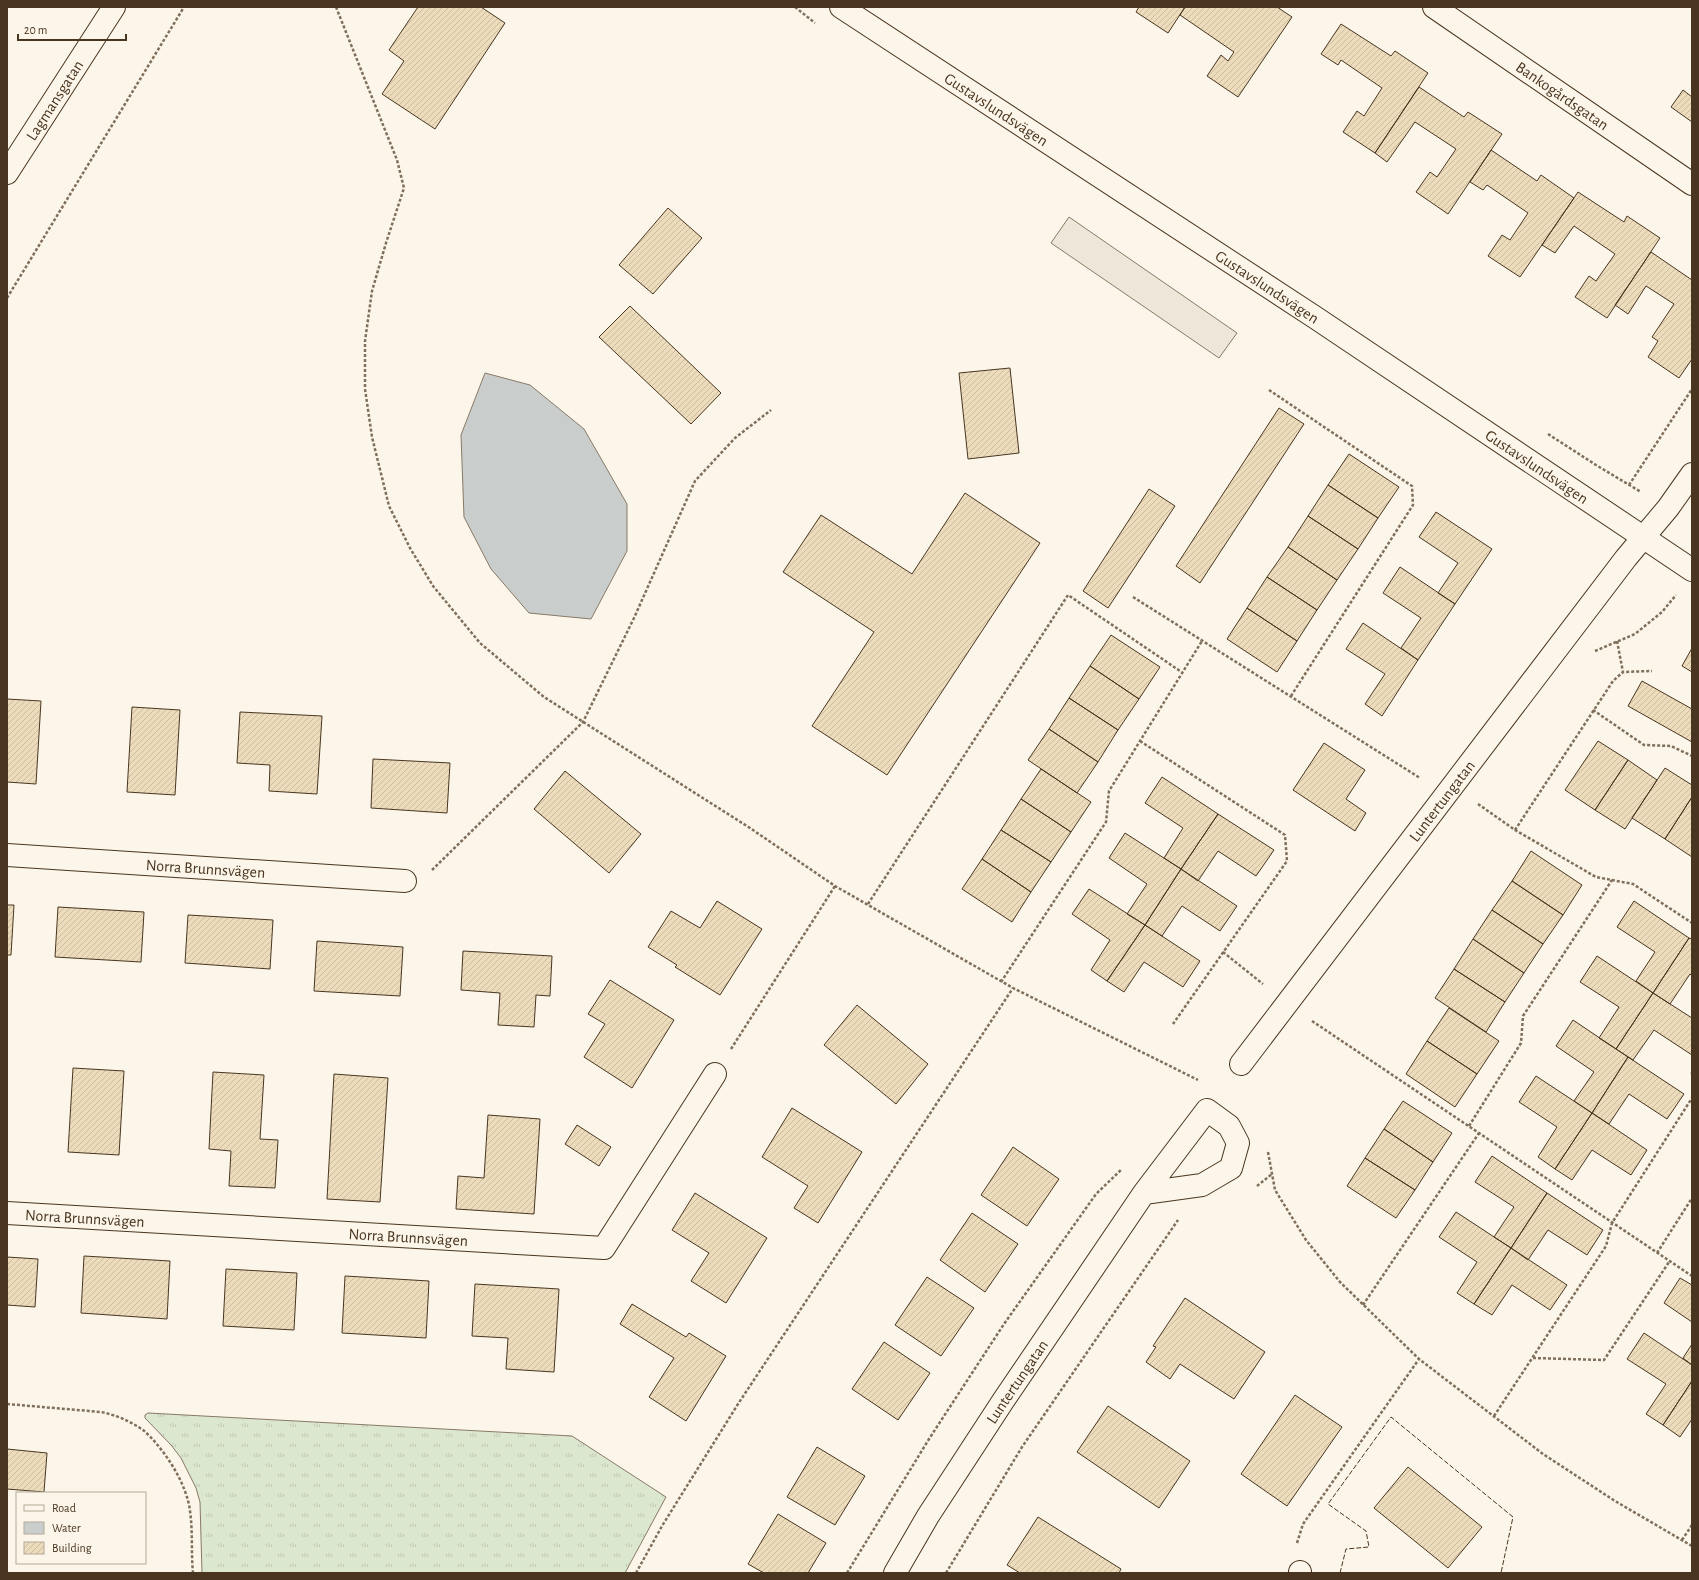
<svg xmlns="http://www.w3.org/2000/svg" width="1699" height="1580" viewBox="0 0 1699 1580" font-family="'Alegreya Sans',sans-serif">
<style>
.grass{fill:url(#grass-tufts);stroke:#887966}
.parking{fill:#ede7d9;stroke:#887966}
.water{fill:#c9cecd;stroke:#887966}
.building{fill:url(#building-hatch);stroke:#4a3520}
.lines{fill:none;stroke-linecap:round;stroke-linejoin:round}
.street-casing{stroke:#4a3520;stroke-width:24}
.secondary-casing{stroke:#4a3520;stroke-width:24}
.path{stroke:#7f6f5c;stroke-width:2.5;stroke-dasharray:3 2;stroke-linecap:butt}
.street{stroke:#fbf6e9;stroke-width:22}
.secondary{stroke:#fbf6e9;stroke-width:22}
.fence{stroke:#4a3520;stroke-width:1;stroke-dasharray:5 2;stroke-linecap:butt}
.labels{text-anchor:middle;stroke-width:3;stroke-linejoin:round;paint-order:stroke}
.street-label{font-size:16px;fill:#4a3520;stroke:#fbf6e9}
</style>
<defs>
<pattern id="grass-tufts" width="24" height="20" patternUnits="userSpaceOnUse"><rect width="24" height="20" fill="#dce7d0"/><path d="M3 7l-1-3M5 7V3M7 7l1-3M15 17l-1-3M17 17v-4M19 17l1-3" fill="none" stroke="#bec7b2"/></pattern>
<pattern id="building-hatch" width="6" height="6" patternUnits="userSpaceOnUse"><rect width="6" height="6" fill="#ecdcbc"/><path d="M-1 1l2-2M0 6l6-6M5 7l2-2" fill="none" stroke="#ccbda1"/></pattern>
</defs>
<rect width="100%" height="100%" fill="#fbf6e9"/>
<path class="grass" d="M148 1413 572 1436 666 1497 625 1573H202L200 1502 196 1488 181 1458 171 1445 145 1418V1415Z"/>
<path class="parking" d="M1069 217 1237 333 1219 358 1051 243Z"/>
<path class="water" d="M485 373 530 385 584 429 627 504V551L591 619 529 613 491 569 464 517 461 435Z"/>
<path class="building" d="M418 7H481L505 23 435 129 382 94 404 61 389 50Z
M1139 7H1185L1168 33 1136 12Z
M1185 7H1277L1292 17 1238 97 1207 76 1221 55 1228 61 1234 52 1180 15Z
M1341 24 1391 56 1395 51 1428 73 1375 153 1343 132 1357 111 1364 116 1382 88 1341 60 1338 65 1321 54Z
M1419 87 1464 117 1468 112 1502 134 1448 214 1416 192 1430 172 1437 177 1456 149 1415 122 1387 162 1375 153Z
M1683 90 1692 97V122L1671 107Z
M1491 150 1537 181 1541 175 1574 198 1520 277 1488 256 1502 235 1510 240 1528 213 1487 185 1483 190 1470 182Z
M1578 192 1624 222 1627 216 1660 238 1607 318 1575 297 1589 276 1596 281 1615 254 1574 226 1555 253 1542 245Z
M668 208 702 238 653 294 619 265Z
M1651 252 1692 280V359L1679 378 1648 357 1658 341 1652 337 1674 304 1646 286 1628 314 1615 305Z
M630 306 721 393 691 424 599 337Z
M1010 368 1019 453 968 459 959 373Z
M1279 408 1304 424 1200 583 1176 566Z
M1349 454 1399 487 1378 518 1328 485Z
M1328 485 1378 518 1358 549 1308 516Z
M1149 489 1175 506 1108 608 1083 591Z
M965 493 1040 543 887 775 812 726 874 632 783 572 821 515 912 574Z
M1436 512 1492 549 1455 604 1438 593 1458 563 1419 537Z
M1308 516 1358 549 1337 580 1288 547Z
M1288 547 1337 580 1317 610 1267 577Z
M1400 567 1455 604 1418 660 1401 648 1421 618 1383 593Z
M1267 577 1317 610 1297 641 1247 608Z
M1247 608 1297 641 1277 672 1227 639Z
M1363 623 1418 660 1382 716 1365 704 1385 674 1346 649Z
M1111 635 1160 667 1139 699 1090 666Z
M1692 648V672L1682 666Z
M1090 666 1139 699 1118 730 1069 698Z
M1642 681 1692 709V742L1628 706Z
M1069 698 1118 730 1098 762 1049 729Z
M7 699 41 701 36 784 7 782Z
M132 707 180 710 175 795 127 792Z
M240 712 322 716 317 794 269 791 270 765 237 763Z
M1049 729 1098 762 1077 793 1028 760Z
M1598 741 1628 760 1595 810 1565 790Z
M1324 743 1365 770 1346 799 1366 813 1355 831 1293 790Z
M373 759 450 763 447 813 371 808Z
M1628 760 1657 780 1625 829 1595 810Z
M1665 768 1692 785V797L1665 839 1632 818Z
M1041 769 1091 802 1071 832 1021 799Z
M565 771 641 834 609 873 534 809Z
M1162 777 1218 814 1181 869 1164 858 1183 828 1145 803Z
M1692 797V857L1665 839Z
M1021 799 1071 832 1051 862 1001 830Z
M1218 814 1274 850 1256 876 1218 851 1198 881 1181 869Z
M1001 830 1051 862 1031 892 982 859Z
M1125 833 1181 869 1145 925 1127 914 1147 884 1109 858Z
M1531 851 1582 885 1563 915 1512 881Z
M982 859 1031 892 1012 922 962 889Z
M1181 869 1237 906 1220 931 1182 906 1162 936 1145 925Z
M1512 881 1563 915 1543 944 1492 910Z
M1089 889 1145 925 1107 981 1091 970 1110 940 1072 914Z
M717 901 762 929 720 995 675 967 677 965 648 947 671 911 700 928Z
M1634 901 1689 938 1653 993 1636 981 1655 952 1617 927Z
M7 905H14L11 955H7Z
M58 907 144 912 141 962 55 957Z
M1492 910 1543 944 1524 973 1473 939Z
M188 915 273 920 270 969 185 963Z
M1145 925 1200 961 1183 987 1144 962 1124 992 1107 981Z
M1689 938 1692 939V976L1690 974 1670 1004 1653 993Z
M1473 939 1524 973 1505 1002 1454 969Z
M317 941 403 947 400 996 314 991Z
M463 951 552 956 550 996 536 995 534 1027 498 1025 500 993 461 990Z
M1597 956 1653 993 1616 1049 1599 1038 1619 1007 1580 982Z
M1454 969 1505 1002 1486 1032 1435 998Z
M610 980 674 1020 632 1088 584 1057 605 1024 588 1014Z
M1653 993 1692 1018V1055L1654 1030 1633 1060 1616 1049Z
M857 1005 928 1064 896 1104 824 1045Z
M1449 1008 1499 1041 1477 1074 1427 1041Z
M1573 1020 1628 1057 1592 1113 1574 1101 1594 1072 1556 1046Z
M1427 1041 1477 1074 1455 1107 1406 1074Z
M1628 1057 1684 1094 1667 1119 1629 1094 1609 1124 1592 1113Z
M73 1068 124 1071 119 1155 68 1152Z
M213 1072 264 1075 260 1139 278 1140 275 1188 229 1186 231 1151 209 1149Z
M334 1074 388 1078 380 1202 327 1199Z
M1536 1076 1592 1113 1555 1169 1538 1157 1557 1127 1519 1102Z
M1403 1101 1452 1133 1433 1162 1384 1129Z
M792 1108 862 1152 818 1223 794 1208 808 1186 762 1157Z
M1592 1113 1647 1150 1631 1175 1592 1150 1572 1180 1555 1169Z
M488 1115 540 1119 534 1214 456 1209 458 1176 484 1178Z
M577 1125 611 1147 599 1166 565 1144Z
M1384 1129 1433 1162 1415 1190 1365 1158Z
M1013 1147 1059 1179 1027 1226 981 1195Z
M1492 1156 1547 1193 1511 1248 1494 1237 1514 1207 1475 1182Z
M1365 1158 1415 1190 1396 1218 1347 1186Z
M695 1193 767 1238 726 1303 691 1281 709 1253 672 1230Z
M1547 1193 1603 1230 1587 1255 1548 1230 1528 1260 1511 1248Z
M1456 1212 1511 1248 1474 1304 1457 1293 1477 1262 1439 1237Z
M972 1213 1018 1244 985 1292 940 1260Z
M1511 1248 1567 1285 1550 1310 1512 1285 1492 1315 1474 1304Z
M84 1256 170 1261 167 1319 81 1313Z
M7 1257 38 1259 35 1307 7 1305Z
M226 1269 297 1273 294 1330 223 1326Z
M345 1276 429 1281 426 1338 342 1333Z
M927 1277 974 1308 941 1356 895 1325Z
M1680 1278 1692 1285V1322L1664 1303Z
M475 1284 559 1289 554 1372 506 1369 508 1338 472 1336Z
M1185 1298 1265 1352 1234 1399 1180 1364 1170 1379 1146 1362 1156 1347 1153 1346Z
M632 1304 686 1337 689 1333 726 1356 686 1421 649 1397 674 1358 620 1324Z
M1644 1333 1692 1365V1381L1663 1425 1646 1414 1666 1384 1627 1359Z
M884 1342 930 1373 898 1420 852 1389Z
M1692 1344V1365L1683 1358Z
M1692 1381V1419L1680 1437 1663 1425Z
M1295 1395 1342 1427 1287 1506 1241 1474Z
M1108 1406 1190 1461 1159 1508 1077 1452Z
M817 1447 865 1476 835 1525 787 1497Z
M7 1449 47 1453 44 1492 7 1489Z
M1408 1467 1482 1527 1448 1568 1374 1508Z
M778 1514 826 1543 808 1573H764L748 1564Z
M1038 1517 1121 1569 1119 1573H1020L1007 1565Z"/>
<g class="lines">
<defs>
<g id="street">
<path id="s1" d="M1434 7 1692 184"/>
<path id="s2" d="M7 855 405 881"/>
<path id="s3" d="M1241 1064 1626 558 1668 508 1692 474"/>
<path id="s4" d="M7 1213 604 1248 715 1074"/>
<path d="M1300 1572V1573"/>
<path id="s5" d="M895 1573 928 1516 1003 1401 1144 1193 1207 1110 1229 1126 1238 1143 1231 1168 1202 1185 1144 1193"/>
</g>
<g id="secondary">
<path id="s6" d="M841 7 1316 318 1692 570"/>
<path id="s7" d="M7 173 114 7"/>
</g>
</defs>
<use href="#street" class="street-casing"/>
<use href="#secondary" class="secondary-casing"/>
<path class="path" d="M336 7 397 160 404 188 386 243 372 291 365 341V389L372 437 389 506 410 548 433 586 480 643 544 697 750 828 835 886 1013 988 1198 1080
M795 7 815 23
M7 298 184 7
M1269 390 1412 486 1413 505 1291 696
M1548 434 1596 465 1641 492
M1629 485 1692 389
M1133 597 1420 778
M1617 641 1623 672
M1595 651 1635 634 1662 612 1676 595
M1593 710 1644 745 1671 746 1692 756
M1140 741 1285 835 1287 861 1173 1024
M1478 804 1515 830 1596 877 1633 884 1692 923
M1515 830 1613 681 1623 672 1652 671
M432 870 583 722 634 618 695 481 735 438 771 410
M868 904 1068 595 1183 673
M1223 952 1263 984
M1001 982 1106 822 1109 791 1202 641
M1312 1021 1692 1276
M731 1049 835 886
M1692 1072V1075
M1469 1126 1521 1043 1523 1016 1612 880
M1268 1152 1275 1190 1306 1240 1340 1282 1419 1359 1543 1454 1615 1501 1692 1546
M1257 1186 1272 1174
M1657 1253 1692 1198
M1363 1305 1479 1133
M1533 1358 1604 1360 1669 1262
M7 1404 101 1412C116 1415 130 1421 143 1430 164 1448 187 1484 190 1511 193 1532 191 1553 193 1573
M1494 1416 1606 1246 1612 1223 1692 1098
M1682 1540 1692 1525
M1297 1543 1303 1524 1419 1359
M636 1573 662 1526 738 1404 1013 988
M847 1573 929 1439 1004 1324 1096 1194 1122 1169
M946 1573 1022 1447 1178 1220"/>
<use href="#street" class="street"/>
<use href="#secondary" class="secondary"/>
<path class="fence" d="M1340 1573 1346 1549 1369 1547 1366 1531 1328 1504 1391 1417 1513 1517 1501 1573"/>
</g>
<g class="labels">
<g class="street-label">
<text dy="6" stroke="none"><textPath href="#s1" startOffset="156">Bankogårdsgatan</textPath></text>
<text dy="6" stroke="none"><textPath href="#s7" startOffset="87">Lagmansgatan</textPath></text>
<text dy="6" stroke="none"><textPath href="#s6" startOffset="186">Gustavslundsvägen</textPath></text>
<text dy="6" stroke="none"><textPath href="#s6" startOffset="510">Gustavslundsvägen</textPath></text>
<text dy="6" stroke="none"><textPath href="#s6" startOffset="834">Gustavslundsvägen</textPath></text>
<text dy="6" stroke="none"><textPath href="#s3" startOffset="331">Luntertungatan</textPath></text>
<text dy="6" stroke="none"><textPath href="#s2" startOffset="199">Norra Brunnsvägen</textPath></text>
<text dy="6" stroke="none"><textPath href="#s4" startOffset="78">Norra Brunnsvägen</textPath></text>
<text dy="6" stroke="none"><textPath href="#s4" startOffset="402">Norra Brunnsvägen</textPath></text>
<text dy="6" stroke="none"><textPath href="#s5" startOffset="227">Luntertungatan</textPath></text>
</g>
</g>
<rect width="1699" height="1580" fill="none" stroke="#4a3520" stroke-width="16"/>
<rect x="16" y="1492" width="130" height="72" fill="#fbf6e9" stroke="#b4a999"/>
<rect x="24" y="1505" width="20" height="6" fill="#fbf6e9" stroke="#b4a999"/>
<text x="52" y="1512" font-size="12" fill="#4a3520">Road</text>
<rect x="24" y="1522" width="20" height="12" fill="#c9cecd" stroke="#b4a999"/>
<text x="52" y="1532" font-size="12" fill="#4a3520">Water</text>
<rect x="24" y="1542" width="20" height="12" fill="url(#building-hatch)" stroke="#b4a999"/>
<text x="52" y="1552" font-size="12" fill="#4a3520">Building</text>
<path d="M18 34v6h108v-6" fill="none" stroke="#4a3520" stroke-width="2"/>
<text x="24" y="34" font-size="12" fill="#4a3520" stroke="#fbf6e9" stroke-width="3" paint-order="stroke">20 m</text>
</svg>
